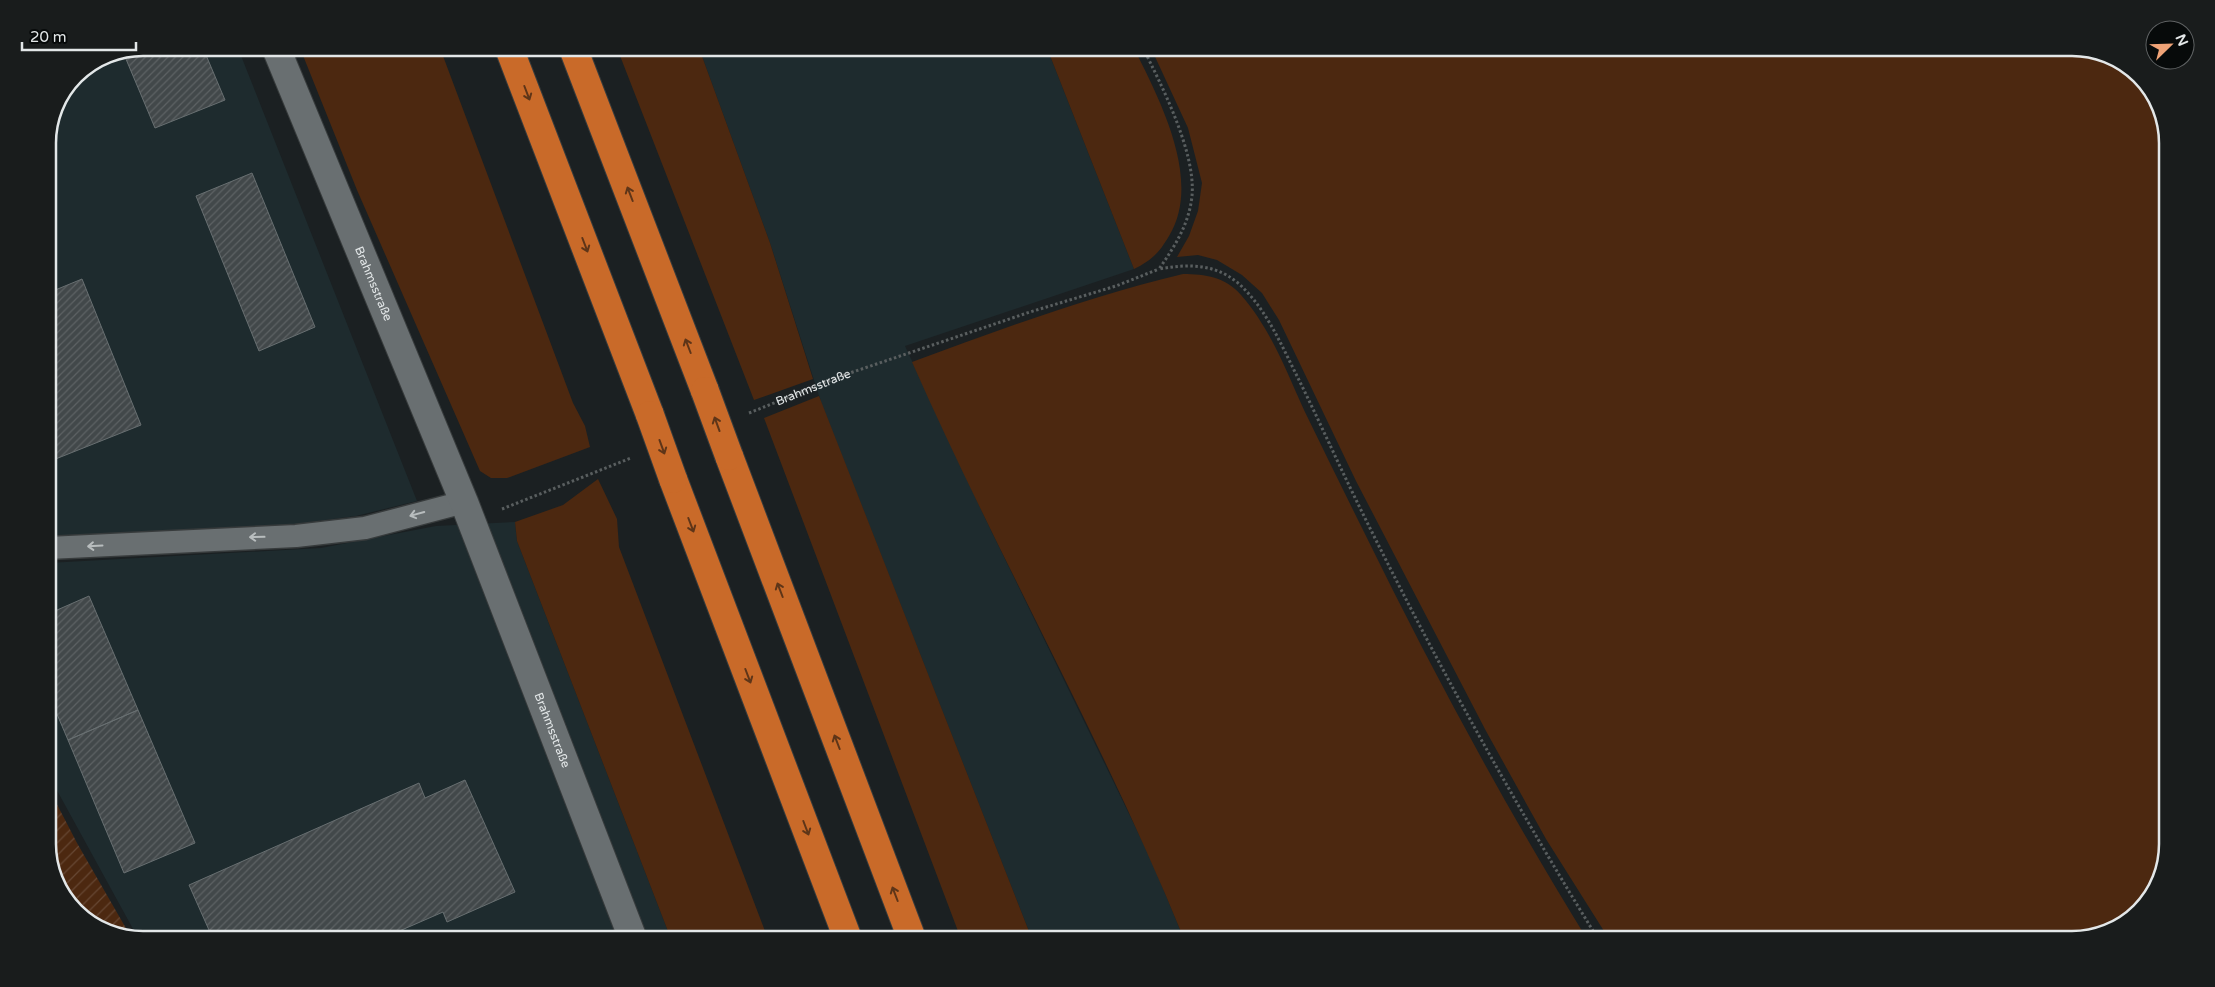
<svg xmlns="http://www.w3.org/2000/svg" width="2215" height="987" viewBox="0 0 2215 987" font-family="'Varela Round',sans-serif">
<style>
.built{fill:#1e2b2e}
.green{fill:#4c2810}
.garden{fill:url(#garden-furrows)}
.building{fill:url(#building-hatch);stroke:#686f71}
.lines{fill:none;stroke-linecap:round;stroke-linejoin:round}
.service-casing{stroke:#373b3c;stroke-width:25}
.minor-casing{stroke:#373b3c;stroke-width:30}
.motorway-casing{stroke:#373b3c;stroke-width:30}
.path{stroke:#595e5f;stroke-width:3;stroke-dasharray:2.5 2.5;stroke-linecap:butt}
.service{stroke:#696f71;stroke-width:22}
.minor{stroke:#696f71;stroke-width:28}
.motorway{stroke:#c96a29;stroke-width:28}
.motorway-bridge-casing{stroke:#373b3c;stroke-width:30;stroke-linecap:butt}
.motorway-bridge{stroke:#c96a29;stroke-width:28}
.oneway{stroke:#5e3518}
.oneway2{stroke:#b8bdbe}
.labels{text-anchor:middle;stroke-width:4.5;stroke-linejoin:round;paint-order:stroke}
.street-label{font-size:12px;fill:#e3e7e8;stroke:#070a0a}
.rim{fill:none;stroke:#e3e7e8;stroke-width:2.5}
</style>
<defs>
<pattern id="garden-furrows" width="10" height="10" patternUnits="userSpaceOnUse" patternTransform="scale(1.25)"><rect width="10" height="10" fill="#4c2810"/><path d="M-1 1l2-2M0 10L10 0M9 11l2-2" fill="none" stroke="#664733"/></pattern>
<pattern id="building-hatch" width="6" height="6" patternUnits="userSpaceOnUse" patternTransform="scale(1.25)"><rect width="6" height="6" fill="#42484a"/><path d="M-1 1l2-2M0 6l6-6M5 7l2-2" fill="none" stroke="#5d6264"/></pattern>
</defs>
<rect width="100%" height="100%" fill="#1b2022"/>
<path class="built" d="M144 48H238L417 501 356 516 271 527 48 539V138L76 75 107 55Z
M699 48H1047L1134 269 905 346 986 520 1150 857 1184 939H1032L822 405 770 243Z
M515 522 517 541 671 939 138 938 48 774V563L321 548 436 526Z"/>
<path class="green" d="M300 48H440L573 403 585 426 590 447 507 478H491L480 471 357 190Z
M617 48H699L770 243 813 379 754 400Z
M1047 48H1134C1159 99 1203 180 1169 236 1159 253 1152 260 1134 269Z
M1151 48H2071L2108 55 2151 90 2167 138V843L2160 880 2125 923 2072 939H1609L1546 839 1486 731 1356 481 1279 320 1262 293 1242 275 1217 260 1198 255 1177 257 1189 236 1198 211 1202 183 1188 128Z
M1183 274C1205 274 1226 277 1241 295 1270 328 1286 370 1304 410 1324 451 1344 492 1364 532 1432 671 1506 808 1587 939H1184C1104 742 998 557 912 362 1001 329 1091 296 1183 274Z
M819 396 1032 939H961L764 418Z
M598 479 617 519 619 547 768 939H671L517 541 515 522 563 505Z"/>
<path class="garden" d="M48 787 77 843 131 937 107 932 67 902 48 850Z"/>
<path class="building" d="M144 48H203L225 100 155 128 123 52Z
M252 173 315 327 259 351 196 196Z
M82 279 141 425 48 462V293Z
M89 596 138 710 68 740 48 693V614Z
M138 710 195 843 124 873 68 740Z
M465 780 515 892 447 922 443 912 381 939H213L189 885 419 783 425 798Z"/>
<g class="lines">
<defs>
<path id="service" d="M48 548 296 536 365 528 464 502"/>
<g id="minor">
<path id="s2" d="M276 48 464 502 633 939"/>
</g>
<path id="motorway" d="M509 48 650 415
M573 48 705 391
M729 456 912 939
M673 479 848 939"/>
</defs>
<use href="#service" class="service-casing"/>
<use href="#minor" class="minor-casing"/>
<use href="#motorway" class="motorway-casing"/>
<g class="path">
<path d="M1143 48C1162 86 1196 153 1192 196 1189 224 1175 246 1159 269 1187 264 1214 263 1238 283 1265 307 1280 342 1296 374 1319 420 1340 468 1363 514 1435 660 1513 801 1598 939"/>
<path id="s1" d="M749 413 844 375 1030 312 1116 286 1159 269"/>
<path d="M502 509 631 458"/>
</g>
<use href="#service" class="service"/>
<use href="#minor" class="minor"/>
<use href="#motorway" class="motorway"/>
<defs>
<path id="motorway-bridge" d="M705 391 729 456
M650 415 673 479"/>
</defs>
<use href="#motorway-bridge" class="motorway-bridge-casing"/>
<use href="#motorway-bridge" class="motorway-bridge"/>
</g>
<defs><path id="oneway-shaft" d="M-6 0H5M1.5-3L5.5 0L1.5 3" fill="none" stroke-width="1.6" stroke-linecap="round" stroke-linejoin="round" transform="scale(1.25)"/></defs>
<g class="oneway">
<use href="#oneway-shaft" transform="translate(527 93) rotate(69)"/>
<use href="#oneway-shaft" transform="translate(630 194) rotate(-111)"/>
<use href="#oneway-shaft" transform="translate(585 245) rotate(69)"/>
<use href="#oneway-shaft" transform="translate(688 346) rotate(-111)"/>
<use href="#oneway-shaft" transform="translate(717 424) rotate(-110)"/>
<use href="#oneway-shaft" transform="translate(662 447) rotate(70)"/>
<use href="#oneway-shaft" transform="translate(691 525) rotate(69)"/>
<use href="#oneway-shaft" transform="translate(780 590) rotate(-111)"/>
<use href="#oneway-shaft" transform="translate(748 676) rotate(69)"/>
<use href="#oneway-shaft" transform="translate(837 742) rotate(-111)"/>
<use href="#oneway-shaft" transform="translate(806 828) rotate(69)"/>
<use href="#oneway-shaft" transform="translate(895 894) rotate(-111)"/>
</g>
<g class="oneway2">
<use href="#oneway-shaft" transform="translate(417 514) rotate(165)"/>
<use href="#oneway-shaft" transform="translate(257 537) rotate(179)"/>
<use href="#oneway-shaft" transform="translate(95 546) rotate(177)"/>
</g>
<g class="labels">
<g class="street-label">
<text dy="4" stroke="none"><textPath href="#s2" startOffset="255">Brahmsstraße</textPath></text>
<text dy="4" stroke="none"><textPath href="#s1" startOffset="69">Brahmsstraße</textPath></text>
<text dy="4" stroke="none"><textPath href="#s2" startOffset="736">Brahmsstraße</textPath></text>
</g>
</g>
<path d="M0 0H2215V987H0ZM143 56H2072A87 87 0 0 1 2159 143V844A87 87 0 0 1 2072 931H143A87 87 0 0 1 56 844V143A87 87 0 0 1 143 56Z" fill="#191c1c" fill-rule="evenodd"/>
<path class="rim" d="M143 56H2072A87 87 0 0 1 2159 143V844A87 87 0 0 1 2072 931H143A87 87 0 0 1 56 844V143A87 87 0 0 1 143 56Z"/>
<g transform="translate(2170 45) rotate(67)"><circle r="24" fill="#070a0a" stroke="#5f6263"/>
<path d="M0-4L9 19L0 12L-9 19Z" fill="#efa377"/>
<text y="-8" font-size="14" font-weight="bold" text-anchor="middle" fill="#e3e7e8">N</text>
</g>
<path d="M22 42v8h114v-8" fill="none" stroke="#e3e7e8" stroke-width="2.5"/>
<text x="30" y="42" font-size="15" fill="#e3e7e8" stroke="#070a0a" stroke-width="4" paint-order="stroke">20 m</text>
</svg>
